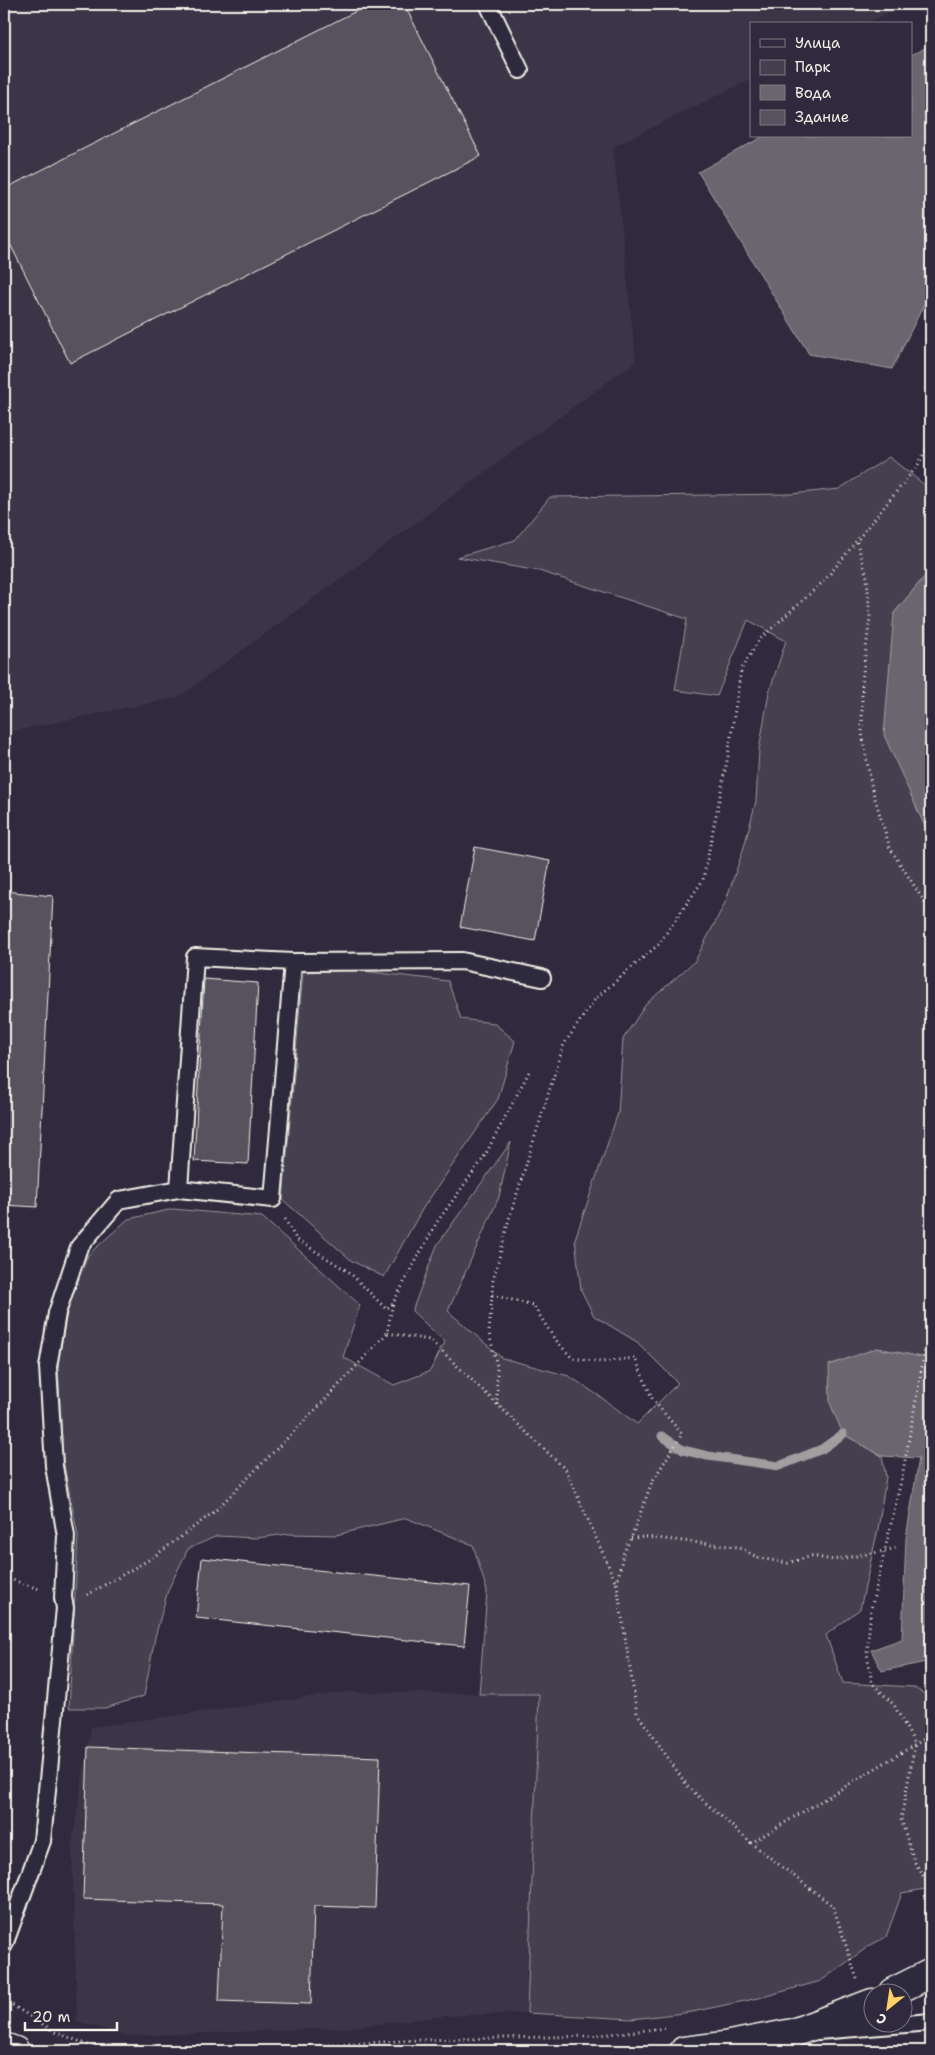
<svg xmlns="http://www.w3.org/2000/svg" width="935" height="2055" viewBox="0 0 935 2055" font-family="'Shantell Sans',sans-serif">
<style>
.built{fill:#3b3647}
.green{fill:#454050;stroke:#9c989c}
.water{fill:#6a6670;stroke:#a19ea0}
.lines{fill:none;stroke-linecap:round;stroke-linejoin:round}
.stream{stroke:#a19ea0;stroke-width:9}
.building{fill:#56525f;stroke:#f4f1e8}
.lane-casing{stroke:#f4f1e8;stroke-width:20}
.secondary-casing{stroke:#f4f1e8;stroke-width:31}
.path{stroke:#f4f1e8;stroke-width:3;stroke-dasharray:1 4;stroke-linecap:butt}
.lane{stroke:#2f2a3d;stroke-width:16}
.secondary{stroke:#2f2a3d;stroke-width:28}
</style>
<rect width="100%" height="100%" fill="#2f2a3d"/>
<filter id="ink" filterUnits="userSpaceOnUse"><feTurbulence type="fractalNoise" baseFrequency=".02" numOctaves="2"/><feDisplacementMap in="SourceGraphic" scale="10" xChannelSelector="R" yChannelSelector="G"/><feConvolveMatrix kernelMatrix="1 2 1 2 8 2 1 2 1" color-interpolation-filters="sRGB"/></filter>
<g filter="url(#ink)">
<path class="built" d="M4 4H906L865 24H751V79L613 147 636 361 179 697 4 733Z
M346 1692 539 1694 527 2013 445 2016 343 2028 128 2036 77 2021 72 1843 91 1727Z"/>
<path class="green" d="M889 457 931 490V569L894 613 914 801 931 840V1359L877 1348 843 1434 882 1456 886 1477 878 1529 860 1609 826 1635 843 1683 913 1687 931 1698V1888L902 1893 886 1937 869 1946 821 1981 759 1998 692 2012 632 2019 527 2013 539 1694H479L487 1591 473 1545 406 1518 336 1535 288 1534 256 1538 217 1536 188 1549 168 1590 155 1637 144 1696 105 1708H69L78 1536 63 1460 58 1364 68 1307 88 1255 128 1219 173 1209 262 1217 360 1305 343 1357 394 1385 430 1371 445 1342 412 1311 437 1245 511 1142 499 1197 448 1311 502 1358 569 1376 602 1398 637 1424 678 1383 637 1342 594 1316 581 1290 575 1239 618 1113 623 1039 646 1004 695 961 725 903 744 847 756 801 759 750 769 692 786 641 748 620 717 696 675 690 687 619 539 571 457 557 515 540 550 497 791 494 839 489Z
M354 970 448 981 461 1019 494 1023 515 1041 498 1099 423 1208 384 1277 352 1261 283 1200 303 972Z"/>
<path class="water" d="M931 45 930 292 892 369 809 354 698 172 764 136H911V55Z
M931 569V840L884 735 894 613Z
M877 1348 931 1359V1661L882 1671 871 1650 902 1639 906 1538 919 1458 882 1456 843 1434 830 1403 829 1365Z"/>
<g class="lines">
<path class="stream" d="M662 1436 683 1450 708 1456 779 1466 822 1449 843 1434"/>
</g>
<path class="building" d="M370 4H404L481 156 70 363 4 232V189Z
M475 847 550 861 535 941 460 927Z
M4 891 53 896 37 1207 4 1205Z
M204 979 258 983 248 1164 194 1161Z
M202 1558 470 1586 464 1646 196 1618Z
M88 1747 380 1757 375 1908 314 1906 311 2004 219 2001 223 1904 83 1899Z"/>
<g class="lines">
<defs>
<path id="lane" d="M488 4 520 70
M195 957 293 962 273 1199 179 1189Z
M293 962 462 961 542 978
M4 1945 42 1841 65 1608 63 1598 66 1536 54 1466 48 1367 57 1313 79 1247 119 1200 179 1189
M791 2051 793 2033 931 2022"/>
<path id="secondary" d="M893 1992 931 1973
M4 2047 15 2051
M684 2051 724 2046 793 2033 872 2003"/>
</defs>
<use href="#lane" class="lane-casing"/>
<use href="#secondary" class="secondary-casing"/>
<path class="path" d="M857 542 867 577 870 617 862 681V733L872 789 890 848 931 912
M529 1072 483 1159 437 1222 393 1303 387 1333 430 1340 566 1470 617 1585 637 1713 688 1787 751 1843
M285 1219 296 1239 349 1272 386 1309 393 1304
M492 1295 533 1305 554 1338 572 1358 601 1362 635 1358 653 1400 682 1434 652 1482 631 1538 623 1554 617 1584
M931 1317 902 1477 871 1609 867 1653 872 1683 894 1705 915 1744 901 1819 914 1861 931 1889
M497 1405V1366L489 1333 493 1281 509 1219 564 1044 596 998 658 945 703 880 728 756 741 670 759 640 825 580 918 465 931 440
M631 1538 646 1537 738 1547 759 1558 788 1563 812 1556 833 1560 885 1551 898 1547
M4 1577 39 1589
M87 1595 152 1558 214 1512 325 1400 387 1333
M931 1934 929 1936 931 1944
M857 1979 833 1906 751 1843 931 1735
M4 2000 55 2032 104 2051
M219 2051 418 2040 590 2036 666 2028"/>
<use href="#lane" class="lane"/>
<use href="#secondary" class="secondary"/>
</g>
</g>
<rect width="935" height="2055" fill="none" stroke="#2f2a3d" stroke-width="20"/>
<rect x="10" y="10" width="915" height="2035" fill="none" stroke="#f4f1e8" stroke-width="2" filter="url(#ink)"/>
<rect x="750" y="22" width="162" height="115" fill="#2f2a3d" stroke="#7e7a81"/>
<rect x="760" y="39" width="25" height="8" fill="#2f2a3d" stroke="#7e7a81"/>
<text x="795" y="48" font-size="15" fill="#f4f1e8">Улица</text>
<rect x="760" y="60" width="25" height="15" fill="#454050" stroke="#7e7a81"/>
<text x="795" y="72" font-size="15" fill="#f4f1e8">Парк</text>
<rect x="760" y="85" width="25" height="15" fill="#6a6670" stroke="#7e7a81"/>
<text x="795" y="98" font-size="15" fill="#f4f1e8">Вода</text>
<rect x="760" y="110" width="25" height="15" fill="#56525f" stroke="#7e7a81"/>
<text x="795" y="122" font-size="15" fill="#f4f1e8">Здание</text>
<g transform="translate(888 2008) rotate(210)"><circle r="24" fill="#2f2a3d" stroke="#7e7a81"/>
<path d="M0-4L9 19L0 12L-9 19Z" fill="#ffd166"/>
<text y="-8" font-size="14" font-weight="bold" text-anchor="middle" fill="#f4f1e8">С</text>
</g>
<path d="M25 2022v8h92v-8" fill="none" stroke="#f4f1e8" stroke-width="2.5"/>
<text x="32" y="2022" font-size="15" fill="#f4f1e8" stroke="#2f2a3d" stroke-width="4" paint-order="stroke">20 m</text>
</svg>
